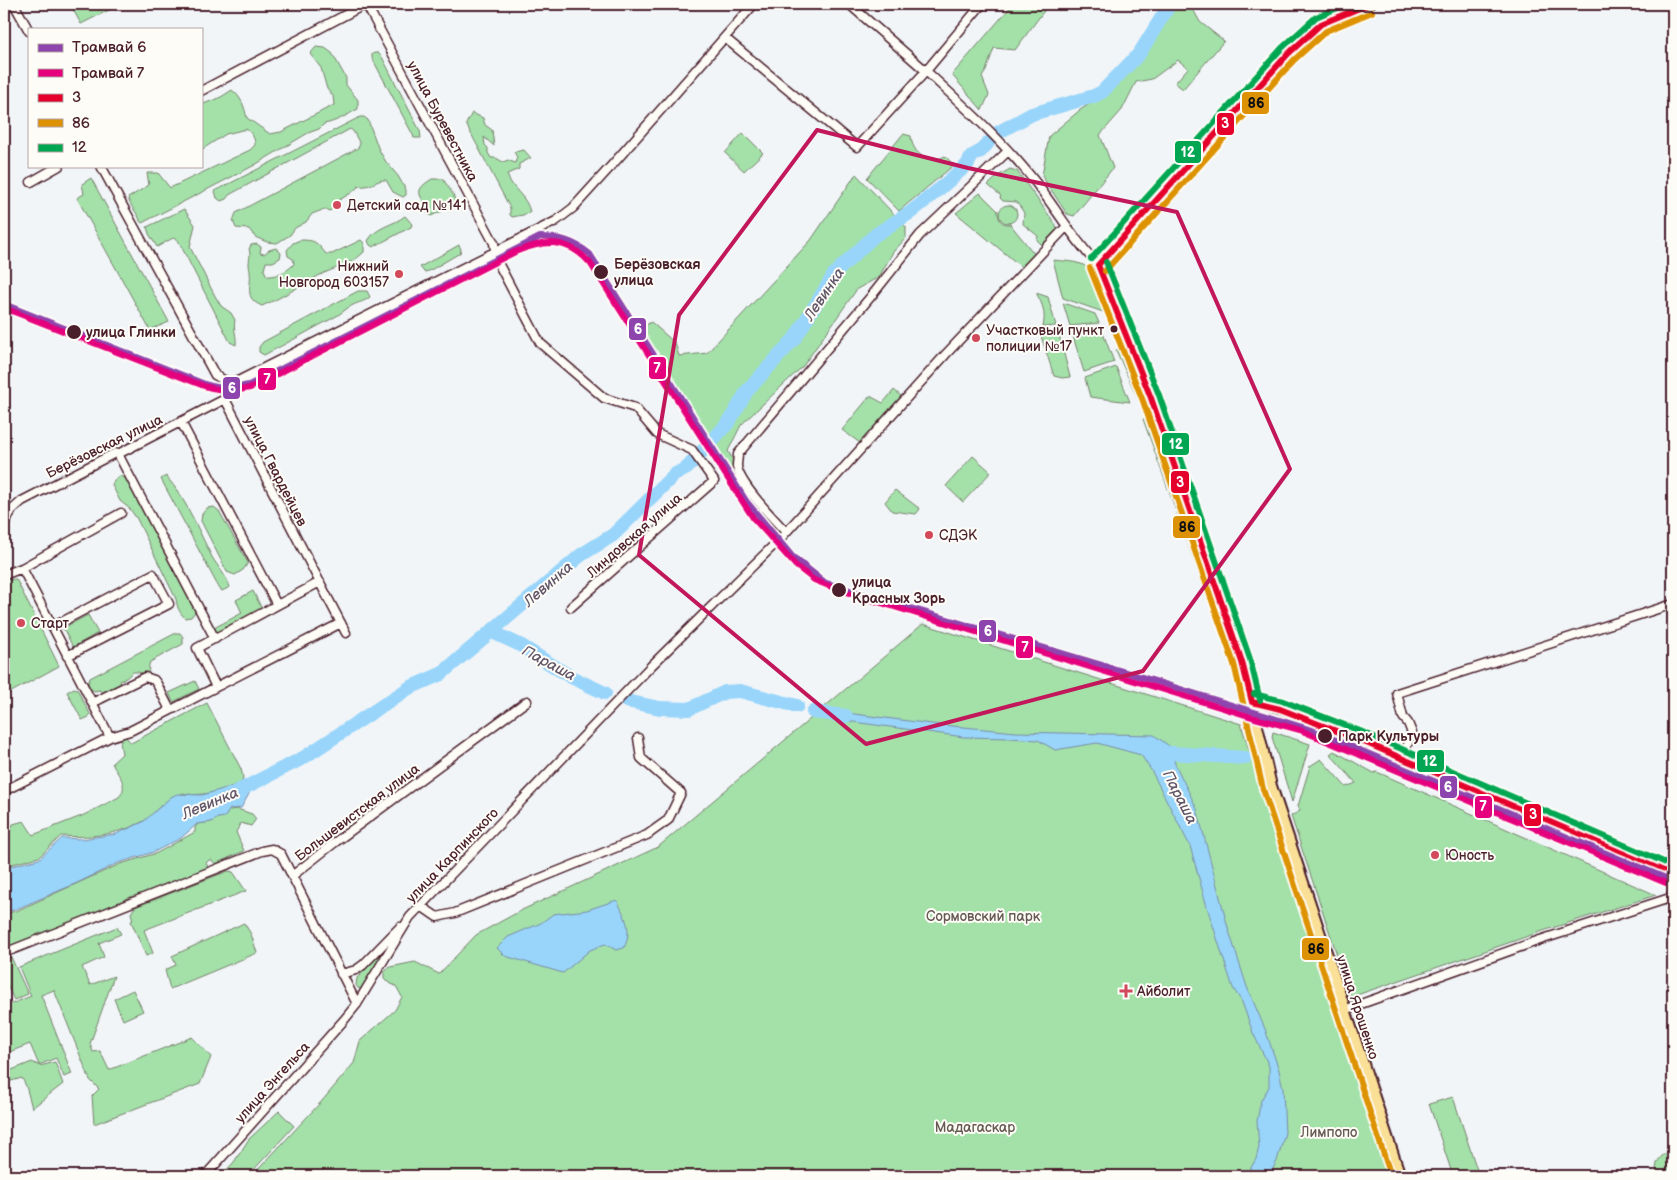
<svg xmlns="http://www.w3.org/2000/svg" width="1677" height="1180" viewBox="0 0 1677 1180" font-family="'Balsamiq Sans',sans-serif">
<style>
.green{fill:#a3e1a9;stroke:#76806a}
.water{fill:#99d5fa;stroke:#798ca7}
.lines{fill:none;stroke-linecap:round;stroke-linejoin:round}
.river{stroke:#99d5fa;stroke-width:14}
.minor-casing{stroke:#4a1f2b;stroke-width:11}
.major-casing{stroke:#4a1f2b;stroke-width:14}
.minor{stroke:#fdfcf7;stroke-width:8}
.major{stroke:#fadf96;stroke-width:10}
.bus-1-casing{stroke:#fdfcf7;stroke-width:10}
.bus-2-casing{stroke:#fdfcf7;stroke-width:10}
.bus-3-casing{stroke:#fdfcf7;stroke-width:10}
.bus-1{stroke:#e4002b;stroke-width:6}
.bus-2{stroke:#dd9206;stroke-width:6}
.bus-3{stroke:#00a651;stroke-width:6}
.tram-1-casing{stroke:#fdfcf7;stroke-width:10}
.tram-2-casing{stroke:#fdfcf7;stroke-width:10}
.tram-1{stroke:#8e44ad;stroke-width:6}
.tram-2{stroke:#e5007d;stroke-width:6}
.marked{fill:none;stroke:#c2185b;stroke-width:4;stroke-linejoin:round}
.poi-dot{fill:#d1495b;stroke:#fdfcf7;stroke-width:2}
.stop-dot{fill:#4a1f2b;stroke:#fdfcf7;stroke-width:2}
.labels{text-anchor:middle;stroke-width:4;stroke-linejoin:round;paint-order:stroke}
.street-label{font-size:14px;fill:#4a1f2b;stroke:#fdfcf7}
.poi-label{font-size:14px;fill:#4a1f2b;stroke:#fdfcf7;text-anchor:start}
.stop-label{font-size:14px;font-weight:bold;fill:#4a1f2b;stroke:#fdfcf7;text-anchor:start}
.park-label{font-size:14px;fill:#655951;stroke:#fdfcf7}
.water-label{font-size:15px;font-style:italic;fill:#625669;stroke:#fdfcf7}
.line-badge{stroke:#fdfcf7;stroke-width:2}
.badge-label{font-size:14px;text-anchor:middle;font-weight:bold;fill:#fff}
.pale-badge-label{font-size:14px;text-anchor:middle;font-weight:bold;fill:#111}
</style>
<rect width="100%" height="100%" fill="#f1f5f8"/>
<filter id="ink" filterUnits="userSpaceOnUse"><feTurbulence type="fractalNoise" baseFrequency=".02" numOctaves="2"/><feDisplacementMap in="SourceGraphic" scale="10" xChannelSelector="R" yChannelSelector="G"/><feConvolveMatrix kernelMatrix="1 2 1 2 8 2 1 2 1" color-interpolation-filters="sRGB"/></filter>
<g filter="url(#ink)">
<path class="green" d="M70 4H121L81 24Z
M1013 4H1049L1015 50 994 48 986 71 982 77 989 95 982 110 952 75Z
M1174 4H1190L1200 22 1224 41 1183 89 1175 83 1188 68 1178 60 1152 79 1136 82 1122 110 1100 135 1113 168 1074 216 1067 214 1042 176 1049 136 1080 110 1105 94 1142 56Z
M316 47 325 48 332 53 346 78V85L358 100V109C347 115 336 122 324 124L319 129 308 133 253 166 142 223 140 221C139 214 130 207 128 198L149 185 147 173H158L170 188 250 150 255 145C255 138 252 133 246 129L226 134 201 150V105L221 97 232 90C242 98 244 106 247 118L270 134 281 132 334 105 333 96 327 89 321 68 310 54Z
M375 53H378L382 57 420 131 421 138H414L413 135 372 58V54Z
M472 113 483 118 485 125 492 130 494 146 484 137 485 145 488 148V153L491 158H496L503 162 508 160 515 163 517 157 514 152 524 150 531 158 519 164V169L507 174C511 189 527 196 530 212L523 215 512 217 510 215V208L466 124Z
M360 117H364L368 120 379 150 386 162 398 176 406 190V195L403 197 393 192 386 180C377 179 371 188 359 186L351 193 334 203V207L330 211 325 209 312 214 306 222 295 228 290 235 277 243 267 242 255 237 249 229 236 228 233 221 236 213 358 148 360 144 353 131 350 129 229 195 226 199 221 201 217 198 215 191Z
M743 133 763 153 744 171 725 153Z
M903 134 911 136C912 154 929 165 945 156L954 165 899 211 867 178Z
M1010 169 1017 171 1056 225 1057 229 1042 245 1037 240 1038 236 1023 224 1024 213 1017 202 1003 201 1000 198 1001 196 988 185 998 176Z
M856 174 906 227V238L893 252 879 277 857 289 803 366 741 425 728 451 734 462 731 473 640 329 651 322 675 343 679 356 707 353 811 240Z
M91 178 169 322 150 330 77 198 84 194 82 184Z
M432 179H443L453 194 455 200 451 207 431 216 426 212C425 195 409 193 432 179Z
M980 193 998 211C998 219 1001 225 1010 224L1036 256 1024 269 956 213Z
M999 214a9 9 0 1 1 18 0a9 9 0 1 1-18 0Z
M184 209 195 225 190 247 215 296 221 306 231 313 235 320C233 330 237 335 236 345L230 342 178 240 173 238 157 247 149 234 147 227Z
M405 216 412 224 411 227 373 247 370 245 368 241C375 227 394 225 405 216Z
M300 240C316 240 316 242 326 254H332L361 240 364 243V252C351 265 333 268 318 276 299 286 282 298 262 306 243 298 252 287 250 272 250 270 249 267 249 264 249 258 251 255 249 249L251 245 257 244 261 247 260 253 264 254 269 250 276 248 281 253 280 258 273 262H266L264 270 267 276C275 277 288 271 294 264L293 259 288 256 287 250 293 243Z
M459 245 461 249 460 253 429 271 424 272 420 267Z
M1053 260C1061 261 1073 261 1081 264 1097 270 1100 296 1105 310L1103 312 1063 298Z
M358 291H367L370 297C364 302 359 302 353 305 346 308 340 315 333 318 310 330 288 343 264 355L259 352V347L263 342Z
M1036 293 1048 297 1056 326 1043 327C1046 314 1043 304 1036 293Z
M1063 303 1095 314 1099 323 1070 326Z
M1101 328 1114 362 1084 372 1071 330Z
M1058 331 1070 377 1062 378 1054 376 1040 333Z
M1121 348 1125 351 1144 394V398L1139 402 1116 350Z
M1116 367 1130 402 1090 397 1085 378Z
M894 390 901 396 860 443 842 430 870 396 883 403Z
M1153 416 1230 643 1229 644 1212 612 1143 419Z
M973 456 991 472 963 502 946 486Z
M120 476 125 478 130 485 193 603 195 612 191 617 185 618C179 612 177 607 176 599L137 519 130 509 120 501 112 485 114 480Z
M166 476C187 500 198 530 212 557 218 567 227 577 230 587L222 591 219 588 161 479Z
M895 490 920 509 916 514 892 511 885 502Z
M214 507 219 511 248 563 243 570 235 575 227 572 201 521 202 514 207 508Z
M16 579 59 666 4 696V580Z
M253 591 262 609 217 633 214 628 242 613 236 600Z
M88 615 98 633 73 647 63 628Z
M923 624 1241 724 1273 828 1390 1176H252L322 1101 354 1063 360 1041 395 1010 402 997 396 986 389 983 384 978V972L390 967 415 962 439 974 476 935 522 910 658 847Z
M176 633H180L183 637V644L150 662C147 668 152 673 143 674L138 672H133L126 678 120 681 121 685 103 695 100 690 94 691 90 688 88 683 90 678Z
M195 681 199 689 173 702 169 693Z
M74 688 77 689 90 714 89 717 82 720 67 692Z
M207 703 241 769 243 777 242 782C230 790 197 798 183 793 177 797 168 800 163 804 155 810 151 818 142 822 117 835 88 838 61 836L39 857 9 865 4 868V845L13 824 24 821 33 835 84 815 119 797C130 784 117 775 112 763L122 754 120 743 122 739 126 737 131 743Z
M1273 732 1310 744 1292 802 1272 737Z
M1334 751 1374 773 1377 772 1656 895 1546 930 1351 997 1291 816 1300 811 1298 806 1310 766 1321 759 1346 787 1356 783 1330 754Z
M237 809 252 814 256 819 251 826 241 823 236 832 244 851 215 864 212 860H209L206 863 208 867 199 873 134 898 133 896 4 951V914L16 911 120 864 157 853 195 832V828L197 824 211 822 218 818 222 817 230 810Z
M228 871 233 872 246 891 144 930 153 953 146 956 131 921 133 920 131 913 135 907Z
M244 923 251 934 257 953 170 989 165 970 176 965 172 956Z
M117 927 121 934 99 943 104 957 82 967 90 985 114 976 90 1044 93 1052 100 1051 109 1070 192 1037 211 1057 200 1084 94 1124 92 1096 99 1089 90 1080 54 990 41 995 72 1074 64 1077 56 1058 39 1065 30 1044 4 1054V1007L31 996 19 967Z
M386 949 361 989 358 988 356 985 357 978Z
M11 957 28 994 14 1000 6 983H4V960Z
M133 990 143 1011 123 1020 114 999Z
M32 1062 40 1066 55 1062 63 1084 32 1108 26 1086 22 1078 4 1083V1073Z
M1453 1097 1479 1176H1453L1429 1104Z
M279 1111 294 1126 248 1176H221L234 1162 249 1139Z
M1666 1153H1673V1176H1658C1654 1166 1657 1159 1666 1153Z"/>
<path class="water" d="M831 711 932 724 1016 732 1154 735 1172 748 1175 764 1197 809 1228 928 1247 987 1265 1029 1279 1070 1283 1089 1285 1133 1277 1161 1269 1176H1246L1256 1159 1259 1147 1257 1121 1261 1100 1269 1087V1066L1253 1033 1242 1002 1233 988 1207 907 1190 846 1151 770 1141 755 1097 743 1055 750 1038 740 1010 738 964 737 824 718Z
M240 784 248 787 249 794 241 808 230 809 225 817 218 818 211 822 197 824 181 838 154 852 118 863 77 883 14 910 4 912V869L7 867 39 859 62 838 82 839 116 834 143 822 171 797 177 794 202 795Z
M617 900C625 918 633 929 624 948L616 950 605 944 590 950 563 973 505 956 497 948 508 937 541 923 553 914 587 910Z"/>
<g class="lines">
<path class="river" d="M999 132 1032 114 1094 96 1102 92 1139 54 1170 4
M492 632 520 645 571 677 605 693
M626 701 660 708 689 709 725 692 740 691 797 706
M813 712 846 716
M1156 752 1245 758
M232 794 303 758 409 688 441 674 581 555 613 535 674 475 687 468 729 422 747 391 795 338 835 273 875 235 911 212 937 191 967 165 972 156 981 151 988 143"/>
<defs>
<path id="minor" d="M14 4 29 31
M366 4 494 243 496 259 540 343 604 398 635 408 657 434 692 450 714 481 571 607
M982 4 926 71C964 106 1004 142 1036 183 1057 210 1074 240 1098 265
M725 38 857 147 926 71 849 4
M201 91 366 4
M101 166 215 375 227 382 238 381 556 221 573 208 613 164 754 4
M31 182 59 166
M227 382 225 399 346 633
M181 422 277 605
M118 454 215 639
M4 524 12 510 22 501 115 453 118 454 225 399
M786 532C773 518 739 484 737 466 737 462 738 458 738 454L873 294 920 235 1008 151
M22 568 110 737
M4 575 22 568 121 513
M52 627 153 574 169 604 67 656
M216 687 197 648 320 582
M1252 702 1280 709 1357 739 1673 875
M92 703 145 677 154 680 157 684 170 710
M1402 758 1412 733 1408 723 1403 717 1397 693 1673 604
M4 791 110 737 130 731 341 623
M292 876 334 843 527 701
M421 906 437 917 455 913 647 835 668 820 681 793 641 758 638 738
M4 953 262 851 272 849 281 854 357 1004
M341 974 356 970 363 965 400 927
M1344 1010 1540 940 1673 897
M205 1176 344 1020 357 1004 410 917 651 666 779 540 946 354 1067 226"/>
<path id="major" d="M1369 4 1321 24 1288 54 1098 265 1151 398 1242 662 1271 786 1400 1176"/>
</defs>
<use href="#minor" class="minor-casing"/>
<use href="#major" class="major-casing"/>
<use href="#minor" class="minor"/>
<use href="#major" class="major"/>
<defs>
<path id="bus-1" d="M1098 265 1151 398 1242 662 1252 702
M1098 265 1288 54 1321 24 1369 4
M1252 702 1280 709 1357 739 1673 875"/>
<path id="bus-2" d="M1090 268 1143 401 1234 664 1263 789 1391 1176
M1105 271 1294 60 1326 31 1372 12"/>
<path id="bus-3" d="M1091 259 1282 48 1316 17 1347 4
M1106 262 1159 395 1250 659 1260 700
M1254 694 1283 701 1360 731 1673 866"/>
</defs>
<use href="#bus-1" class="bus-1-casing"/>
<use href="#bus-2" class="bus-2-casing"/>
<use href="#bus-3" class="bus-3-casing"/>
<use href="#bus-1" class="bus-1"/>
<use href="#bus-2" class="bus-2"/>
<use href="#bus-3" class="bus-3"/>
<defs>
<path id="tram-1" d="M4 304 205 384C220 389 234 389 249 385L540 237C560 237 574 241 590 254L747 502 792 556 826 583 1132 674 1312 730 1673 881"/>
<path id="tram-2" d="M4 308 204 386C220 391 234 392 250 388L515 252C545 240 567 237 590 263L753 518 796 566 814 580 839 590 1255 718 1300 730 1673 886"/>
</defs>
<use href="#tram-1" class="tram-1-casing"/>
<use href="#tram-2" class="tram-2-casing"/>
<use href="#tram-1" class="tram-1"/>
<use href="#tram-2" class="tram-2"/>
</g>
</g>
<path class="marked" d="M817 130 968 168 1177 212 1290 469 1143 671 866 744 639 555 679 315Z"/>
<g class="poi-dot">
<circle cx="337" cy="205" r="5"/>
<circle cx="399" cy="274" r="5"/>
<circle cx="976" cy="338" r="5"/>
<circle cx="929" cy="535" r="5"/>
<circle cx="21" cy="623" r="5"/>
<circle cx="1435" cy="855" r="5"/>
<path d="M1123.5 983.5h5v5h5v5h-5v5h-5v-5h-5v-5h5z"/>
</g>
<g class="stop-dot">
<circle cx="601" cy="272" r="8"/>
<circle cx="1114" cy="329" r="4.5"/>
<circle cx="74" cy="332" r="8"/>
<circle cx="839" cy="590" r="8"/>
<circle cx="1325" cy="736" r="8"/>
</g>
<g class="labels">
<g class="street-label">
<text transform="translate(443 121) rotate(62)" y="5">улица Буревестника</text>
<text transform="translate(104 446) rotate(-26)" y="5">Берёзовская улица</text>
<text transform="translate(276 471) rotate(63)" y="5">улица Гвардейцев</text>
<text transform="translate(634 535) rotate(-41)" y="5">Линдовская улица</text>
<text transform="translate(357 812) rotate(-37)" y="5">Большевистская улица</text>
<text transform="translate(452 855) rotate(-46)" y="5">улица Карпинского</text>
<text transform="translate(1358 1007) rotate(72)" y="5">улица Ярошенко</text>
<text transform="translate(272 1082) rotate(-48)" y="5">улица Энгельса</text>
</g>
<g class="poi-label">
<text x="347" y="210">Детский сад №141</text>
<text x="389" y="271" text-anchor="end">Нижний<tspan x="389" dy="16">Новгород 603157</tspan></text>
<text x="986" y="335">Участковый пункт<tspan x="986" dy="16">полиции №17</tspan></text>
<text x="939" y="540">СДЭК</text>
<text x="31" y="628">Старт</text>
<text x="1445" y="860">Юность</text>
<text x="1137" y="996">Айболит</text>
</g>
<g class="stop-label">
<text x="614" y="269">Берёзовская<tspan x="614" dy="16">улица</tspan></text>
<text x="86" y="337">улица Глинки</text>
<text x="852" y="587">улица<tspan x="852" dy="16">Красных Зорь</tspan></text>
<text x="1338" y="741">Парк Культуры</text>
</g>
<g class="park-label">
<text x="983" y="921">Сормовский парк</text>
<text x="975" y="1132">Мадагаскар</text>
<text x="1329" y="1137">Лимпопо</text>
</g>
<g class="water-label">
<text transform="translate(824 294) rotate(-56)" y="5">Левинка</text>
<text transform="translate(548 584) rotate(-41)" y="5">Левинка</text>
<text transform="translate(549 663) rotate(28)" y="5">Параша</text>
<text transform="translate(1180 797) rotate(63)" y="5">Параша</text>
<text transform="translate(210 803) rotate(-23)" y="5">Левинка</text>
</g>
</g>
<g class="line-badge">
<rect x="1241" y="91" width="29" height="24" rx="5" fill="#dd9206"/>
<rect x="1216" y="112" width="19" height="24" rx="5" fill="#e4002b"/>
<rect x="1174" y="140" width="28" height="24" rx="5" fill="#00a651"/>
<rect x="628" y="317" width="19" height="24" rx="5" fill="#8e44ad"/>
<rect x="648" y="356" width="19" height="24" rx="5" fill="#e5007d"/>
<rect x="257" y="367" width="20" height="24" rx="5" fill="#e5007d"/>
<rect x="222" y="376" width="19" height="24" rx="5" fill="#8e44ad"/>
<rect x="1161" y="432" width="29" height="24" rx="5" fill="#00a651"/>
<rect x="1170" y="470" width="20" height="24" rx="5" fill="#e4002b"/>
<rect x="1172" y="515" width="29" height="24" rx="5" fill="#dd9206"/>
<rect x="978" y="619" width="19" height="24" rx="5" fill="#8e44ad"/>
<rect x="1015" y="635" width="19" height="24" rx="5" fill="#e5007d"/>
<rect x="1416" y="749" width="29" height="24" rx="5" fill="#00a651"/>
<rect x="1439" y="775" width="19" height="24" rx="5" fill="#8e44ad"/>
<rect x="1474" y="795" width="19" height="24" rx="5" fill="#e5007d"/>
<rect x="1523" y="803" width="19" height="24" rx="5" fill="#e4002b"/>
<rect x="1301" y="937" width="29" height="24" rx="5" fill="#dd9206"/>
</g>
<g class="badge-label">
<text x="1225" y="128">3</text>
<text x="1188" y="157">12</text>
<text x="638" y="334">6</text>
<text x="657" y="373">7</text>
<text x="267" y="384">7</text>
<text x="232" y="393">6</text>
<text x="1176" y="449">12</text>
<text x="1180" y="487">3</text>
<text x="988" y="636">6</text>
<text x="1025" y="652">7</text>
<text x="1430" y="766">12</text>
<text x="1448" y="792">6</text>
<text x="1483" y="811">7</text>
<text x="1533" y="819">3</text>
</g>
<g class="pale-badge-label">
<text x="1256" y="108">86</text>
<text x="1187" y="532">86</text>
<text x="1316" y="954">86</text>
</g>
<rect width="1677" height="1180" fill="none" stroke="#fdfcf7" stroke-width="20"/>
<rect x="10" y="10" width="1657" height="1160" fill="none" stroke="#4a1f2b" stroke-width="2" filter="url(#ink)"/>
<rect x="28" y="28" width="175" height="140" fill="#fdfcf7" stroke="#b5a4a5"/>
<rect x="38" y="44" width="25" height="8" fill="#8e44ad" stroke="#b5a4a5"/>
<text x="72" y="52" font-size="15" fill="#4a1f2b">Трамвай 6</text>
<rect x="38" y="69" width="25" height="8" fill="#e5007d" stroke="#b5a4a5"/>
<text x="72" y="78" font-size="15" fill="#4a1f2b">Трамвай 7</text>
<rect x="38" y="94" width="25" height="8" fill="#e4002b" stroke="#b5a4a5"/>
<text x="72" y="102" font-size="15" fill="#4a1f2b">3</text>
<rect x="38" y="119" width="25" height="8" fill="#dd9206" stroke="#b5a4a5"/>
<text x="72" y="128" font-size="15" fill="#4a1f2b">86</text>
<rect x="38" y="144" width="25" height="8" fill="#00a651" stroke="#b5a4a5"/>
<text x="72" y="152" font-size="15" fill="#4a1f2b">12</text>
</svg>
